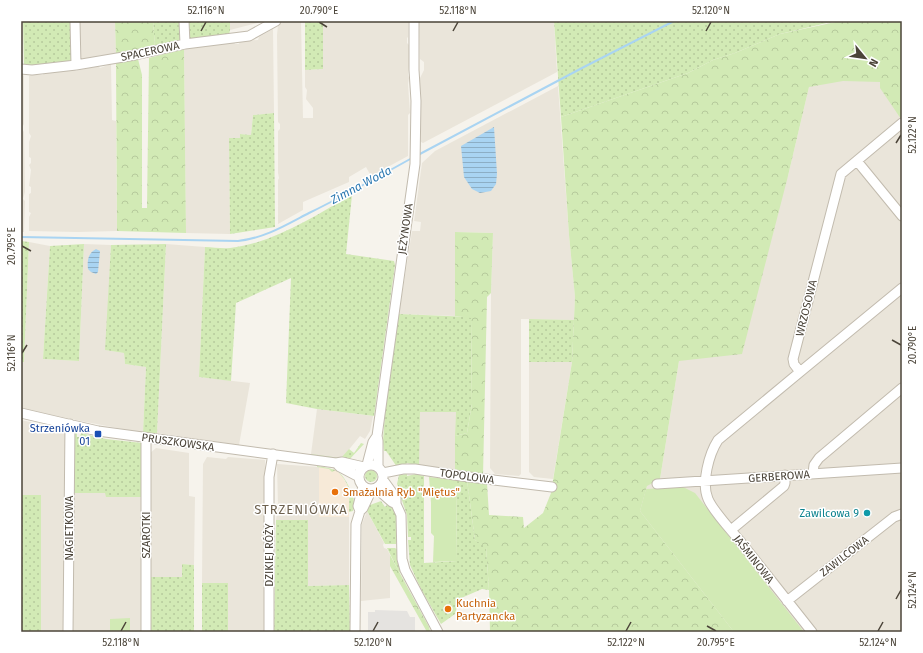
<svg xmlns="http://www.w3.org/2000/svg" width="923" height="653" viewBox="0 0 923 653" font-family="'Fira Sans',sans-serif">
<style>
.residential{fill:#eae5da}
.commercial{fill:#f7ead8}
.grass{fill:url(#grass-dots)}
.forest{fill:url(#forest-crowns)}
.garden{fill:#d2eab5}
.parking{fill:#e5e3e0}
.water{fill:url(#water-rules)}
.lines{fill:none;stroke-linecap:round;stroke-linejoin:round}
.stream{stroke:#a9d4f2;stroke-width:2}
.minor-casing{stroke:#c2bbae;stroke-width:11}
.minor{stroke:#fff;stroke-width:9}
.ticks{fill:none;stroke:#4b4439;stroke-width:1.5}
.transit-dot{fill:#1a4fb4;stroke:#fff;stroke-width:1.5}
.food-dot{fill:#e8710a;stroke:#fff;stroke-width:1.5}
.culture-dot{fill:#0f9aa8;stroke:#fff;stroke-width:1.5}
.labels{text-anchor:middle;stroke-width:3;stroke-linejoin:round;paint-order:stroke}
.street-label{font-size:11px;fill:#4b4439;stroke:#fff}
.transit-label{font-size:11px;fill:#164399;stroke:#fff;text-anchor:end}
.food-label{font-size:11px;fill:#c56008;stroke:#fff;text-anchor:start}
.culture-label{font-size:11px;fill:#0d838f;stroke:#fff;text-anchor:end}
.water-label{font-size:12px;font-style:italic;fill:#2e7ab2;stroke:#fff}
.quarter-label{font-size:13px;letter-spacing:1px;fill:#6e6250;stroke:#fff}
.neatline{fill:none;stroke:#4b4439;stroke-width:1.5}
.ticks-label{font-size:10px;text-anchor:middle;fill:#4b4439}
</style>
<defs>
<pattern id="grass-dots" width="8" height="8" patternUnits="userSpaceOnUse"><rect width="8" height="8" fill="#d2eab5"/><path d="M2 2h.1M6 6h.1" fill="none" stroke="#b6ca9c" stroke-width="1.8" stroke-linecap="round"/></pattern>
<pattern id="forest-crowns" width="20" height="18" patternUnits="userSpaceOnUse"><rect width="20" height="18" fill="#d2eab5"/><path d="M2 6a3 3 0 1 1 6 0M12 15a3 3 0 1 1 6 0" fill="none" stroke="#b6ca9c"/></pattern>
<pattern id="water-rules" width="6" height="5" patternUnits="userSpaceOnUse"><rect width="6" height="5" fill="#a9d4f2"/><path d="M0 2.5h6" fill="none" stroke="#8caec5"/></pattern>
</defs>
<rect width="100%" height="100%" fill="#f6f3ec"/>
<path class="residential" d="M78 21H115L116 55 105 57 104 55 97 56V58L84 61 79 56Z
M230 21H265L230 30Z
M285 21H301L303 118H313V108L306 99 307 90 305 87V70L323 69V21H408V37L407 38V43L409 45V66L408 75 409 78 408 84 410 113 408 115V156L371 176 366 167 349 177V182L303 202V210L278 224V180L279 178 278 173V131L280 129V124L278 122 277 35 278 25Z
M419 21H554L557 72 423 143 421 142 420 78 424 70V62L420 59Z
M841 21H902V632H734L640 511 647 485 660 479 679 361 788 176 809 87Z
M273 29 274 113 253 115 251 135 241 134 240 138H229L230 234 186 233 184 49 234 42 235 44H239L240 41 258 40 259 37Z
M111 64 112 120 116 121 117 231 78 232 29 231V217L31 213 29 212V194L31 193V187L29 186 31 170 29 165 31 163V158L29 157V142L31 136 29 133V76L31 74 37 73 38 75H43L44 72 74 69 76 71 98 66 100 68Z
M21 72 24 76V124L23 126V130L24 132 25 192 23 199 25 201 24 232H21Z
M558 86 569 235 575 297 574 320 521 319V474L519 476 495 474 490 468 491 293 493 233 455 232V316L399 314 412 231H420L421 222 414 221 422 163 435 151Z
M29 242 50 246 43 359 79 361 84 244 111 245 106 350 124 353 125 364 146 367 143 433 76 420 21 408V362H24Z
M166 244 205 247 199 377 250 383 239 445 157 433Z
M529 362H572L553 479 534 477 529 472Z
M317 409 373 416 370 431 365 439 360 436 342 458 311 454Z
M419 412H456L455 470 419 465Z
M21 420 65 430 63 632H41V496L21 495Z
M156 448 189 453V496L195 497 194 565 182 564V577H148L149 454Z
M207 457 226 459 228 457 265 460 264 632H228V583H202L203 464Z
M277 464 319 467V517H349V585L308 586V520H276L278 507Z
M72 493H106V497H142L141 632H71Z
M367 511 384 543 383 545 384 548 387 549 390 555V598L361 601 362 524Z"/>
<path class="commercial" d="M319 467 336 470 342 476 349 488V517H319Z"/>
<path class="grass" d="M23 21H73V62L31 67 24 66Z
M153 21H181V39L179 43 155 47Z
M188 21H230V30L229 35 190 39 188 36Z
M305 21H323V69L305 70Z
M554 21H841L827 23 780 34 735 53 713 60 688 73 561 117Z
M274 113 275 227 230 234 229 138H240V134L251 135 253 115Z
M352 195 346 254 394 261 395 265 374 416 317 409 286 403 291 278 236 303 231 381 199 377 205 247C213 247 222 249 230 248 274 243 314 216 352 195Z
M21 241 29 242 24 362H21Z
M84 244 79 361 43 359 50 246Z
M166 244 157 433H143L146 367 125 364 124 353 105 350 111 245Z
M399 314 471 317 472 404 467 433 455 436 456 412H420L419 466 407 463 405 465 397 467 386 451H384L383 441 385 413 384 397Z
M529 319 574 320 572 362H529Z
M73 431 77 433V437H80L81 433 106 439 142 443V497H106L105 493H72Z
M361 443 364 444 348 461 311 456V454L341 458 349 449 354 453Z
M317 466C337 469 342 471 350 489 354 498 355 502 353 511L349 512C349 492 352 485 336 470L332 472 329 469 317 467Z
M365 476a6 6 0 1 1 12 0a6 6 0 1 1-12 0Z
M407 474V476L416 474 424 476V563L457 561 456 480H467L475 540 486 546 489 590 482 589 459 599 455 614 441 624 421 589 410 565 408 540H411V537H408L407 515 398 489 399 488 397 484 399 475Z
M21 495H41V632H21Z
M385 500C399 506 401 532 396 544H385L367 511 370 505 381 501 385 507 387 505 383 501Z
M276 520H308V586L349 585 350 632H274Z
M387 548H395L398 550 401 571 399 572Z
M182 564 194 565V632H149L148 577H182Z
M202 583H228V632H202Z"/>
<path class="forest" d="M115 21H153L155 47 116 55Z
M840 21H902V117L901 119 880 88V82L843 81 809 87 788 176 742 354 679 361 660 479 647 486 640 511 734 632H490L489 590 486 547 475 540 467 480 487 483 489 515 523 517 524 528 543 513 551 493 572 362 575 297 569 235 561 117 688 73 713 60 735 53 780 34Z
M184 49 186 233 117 231 116 62 138 59 142 75V208H147L149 58Z
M455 232 493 233 491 293 487 297 483 476 455 470V436L467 433 472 404 471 318 455 316Z
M390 555 429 627 430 631 427 632 390 566Z"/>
<path class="garden" d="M429 477 456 480 457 561H455L433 562 434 536 431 533V503Z
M683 487 695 493 804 632H734L640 511 646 489Z
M130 618V632H110V619Z"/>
<path class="parking" d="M375 610 407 611 410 617H415V632H368V612H375Z"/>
<path class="water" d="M494 127 497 174 496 184 491 191 480 193 472 189 464 177 461 146Z
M96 249 100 251 98 272 96 274 91 272 88 269C87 261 88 253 96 249Z"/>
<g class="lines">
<path class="stream" d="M418 155 582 68 674 21
M21 237 238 241C265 238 286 225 309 213 344 196 378 177 412 158"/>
<defs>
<path id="minor" d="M75 21 76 65
M184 21 185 44
M21 69 32 70 76 65 135 55 185 44 249 36 276 21
M857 161 902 216
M800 372 902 288
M21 413 98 431 336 463 342 462 364 467
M377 436 378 441V466
M336 463 340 467 359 477
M359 477a12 12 0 1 1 24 0a12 12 0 1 1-24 0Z
M367 465 373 442 377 436 415 164 416 101 414 70V21
M383 473 403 469H415L461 476 552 487
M813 473 814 465 819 458 902 388
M383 480 396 498V504L401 515 402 559 405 570 438 632
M657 484 902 468
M376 488 392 502 396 504
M360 511 358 506 363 486
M731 530 784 486 785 483V475
M787 601 894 517 902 514
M68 632 70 424
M146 632V438
M269 632V477L273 454
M355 632 356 524 360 511 363 508 372 489
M812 632C788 602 764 571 740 541 731 530 713 511 708 499 701 483 709 454 718 440L800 372 794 364 793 359 841 174 902 123"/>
</defs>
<use href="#minor" class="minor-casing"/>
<use href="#minor" class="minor"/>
</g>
<path class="ticks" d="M319 22 327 27M201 31 206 22M453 31 458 22M706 31 711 22M896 143 901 135M22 246 31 251M892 340 901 345M22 353 27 345M896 599 901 590M707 626 716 631M121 631 126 622M373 631 378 622M626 631 631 622M878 631 883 622"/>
<rect class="transit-dot" x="94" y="430" width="8" height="8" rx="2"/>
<g class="food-dot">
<circle cx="335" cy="492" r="4"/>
<circle cx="448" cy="609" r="4"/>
</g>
<circle class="culture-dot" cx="867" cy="513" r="4"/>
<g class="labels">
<g class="street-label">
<text transform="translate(150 51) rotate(-12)" y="4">SPACEROWA</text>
<text transform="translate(405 229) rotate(-82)" y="4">JEŻYNOWA</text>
<text transform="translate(806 308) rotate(-76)" y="4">WRZOSOWA</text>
<text transform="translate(178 442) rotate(8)" y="4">PRUSZKOWSKA</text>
<text transform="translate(467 476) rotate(8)" y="4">TOPOLOWA</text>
<text transform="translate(779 476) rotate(-4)" y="4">GERBEROWA</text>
<text transform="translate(69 528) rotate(-90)" y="4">NAGIETKOWA</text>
<text transform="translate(146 535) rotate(-90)" y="4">SZAROTKI</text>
<text transform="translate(269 555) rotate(-90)" y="4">DZIKIEJ RÓŻY</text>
<text transform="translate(844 556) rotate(-38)" y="4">ZAWILCOWA</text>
<text transform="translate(754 559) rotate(52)" y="4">JAŚMINOWA</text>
</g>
<g class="transit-label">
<text x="90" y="432">Strzeniówka<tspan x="90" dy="13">01</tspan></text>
</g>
<g class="food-label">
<text x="343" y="496">Smażalnia Ryb "Miętus"</text>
<text x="456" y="607">Kuchnia<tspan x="456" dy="13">Partyzancka</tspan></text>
</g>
<g class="culture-label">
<text x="859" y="517">Zawilcowa 9</text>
</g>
<g class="water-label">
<text transform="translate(361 185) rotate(-28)" y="4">Zimna Woda</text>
</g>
<g class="quarter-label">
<text x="301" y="514">STRZENIÓWKA</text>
</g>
</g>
<rect width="923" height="653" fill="none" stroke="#ffffff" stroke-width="44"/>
<g transform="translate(865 58) rotate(119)" stroke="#ffffff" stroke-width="3" paint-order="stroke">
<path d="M0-3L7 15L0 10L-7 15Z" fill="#4b4439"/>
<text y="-6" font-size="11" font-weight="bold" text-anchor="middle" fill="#4b4439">N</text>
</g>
<rect x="22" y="22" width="879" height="609" class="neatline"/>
<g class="ticks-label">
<text x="206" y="14">52.116°N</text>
<text x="319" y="14">20.790°E</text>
<text x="458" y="14">52.118°N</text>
<text x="711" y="14">52.120°N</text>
<text transform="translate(912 135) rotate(-90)" y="4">52.122°N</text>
<text transform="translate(11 246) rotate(-90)" y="4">20.795°E</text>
<text transform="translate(912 345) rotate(-90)" y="4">20.790°E</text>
<text transform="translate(11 353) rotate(-90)" y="4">52.116°N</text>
<text transform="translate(912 590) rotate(-90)" y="4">52.124°N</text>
<text x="121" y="646">52.118°N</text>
<text x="373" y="646">52.120°N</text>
<text x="626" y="646">52.122°N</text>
<text x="716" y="646">20.795°E</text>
<text x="878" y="646">52.124°N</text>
</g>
</svg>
